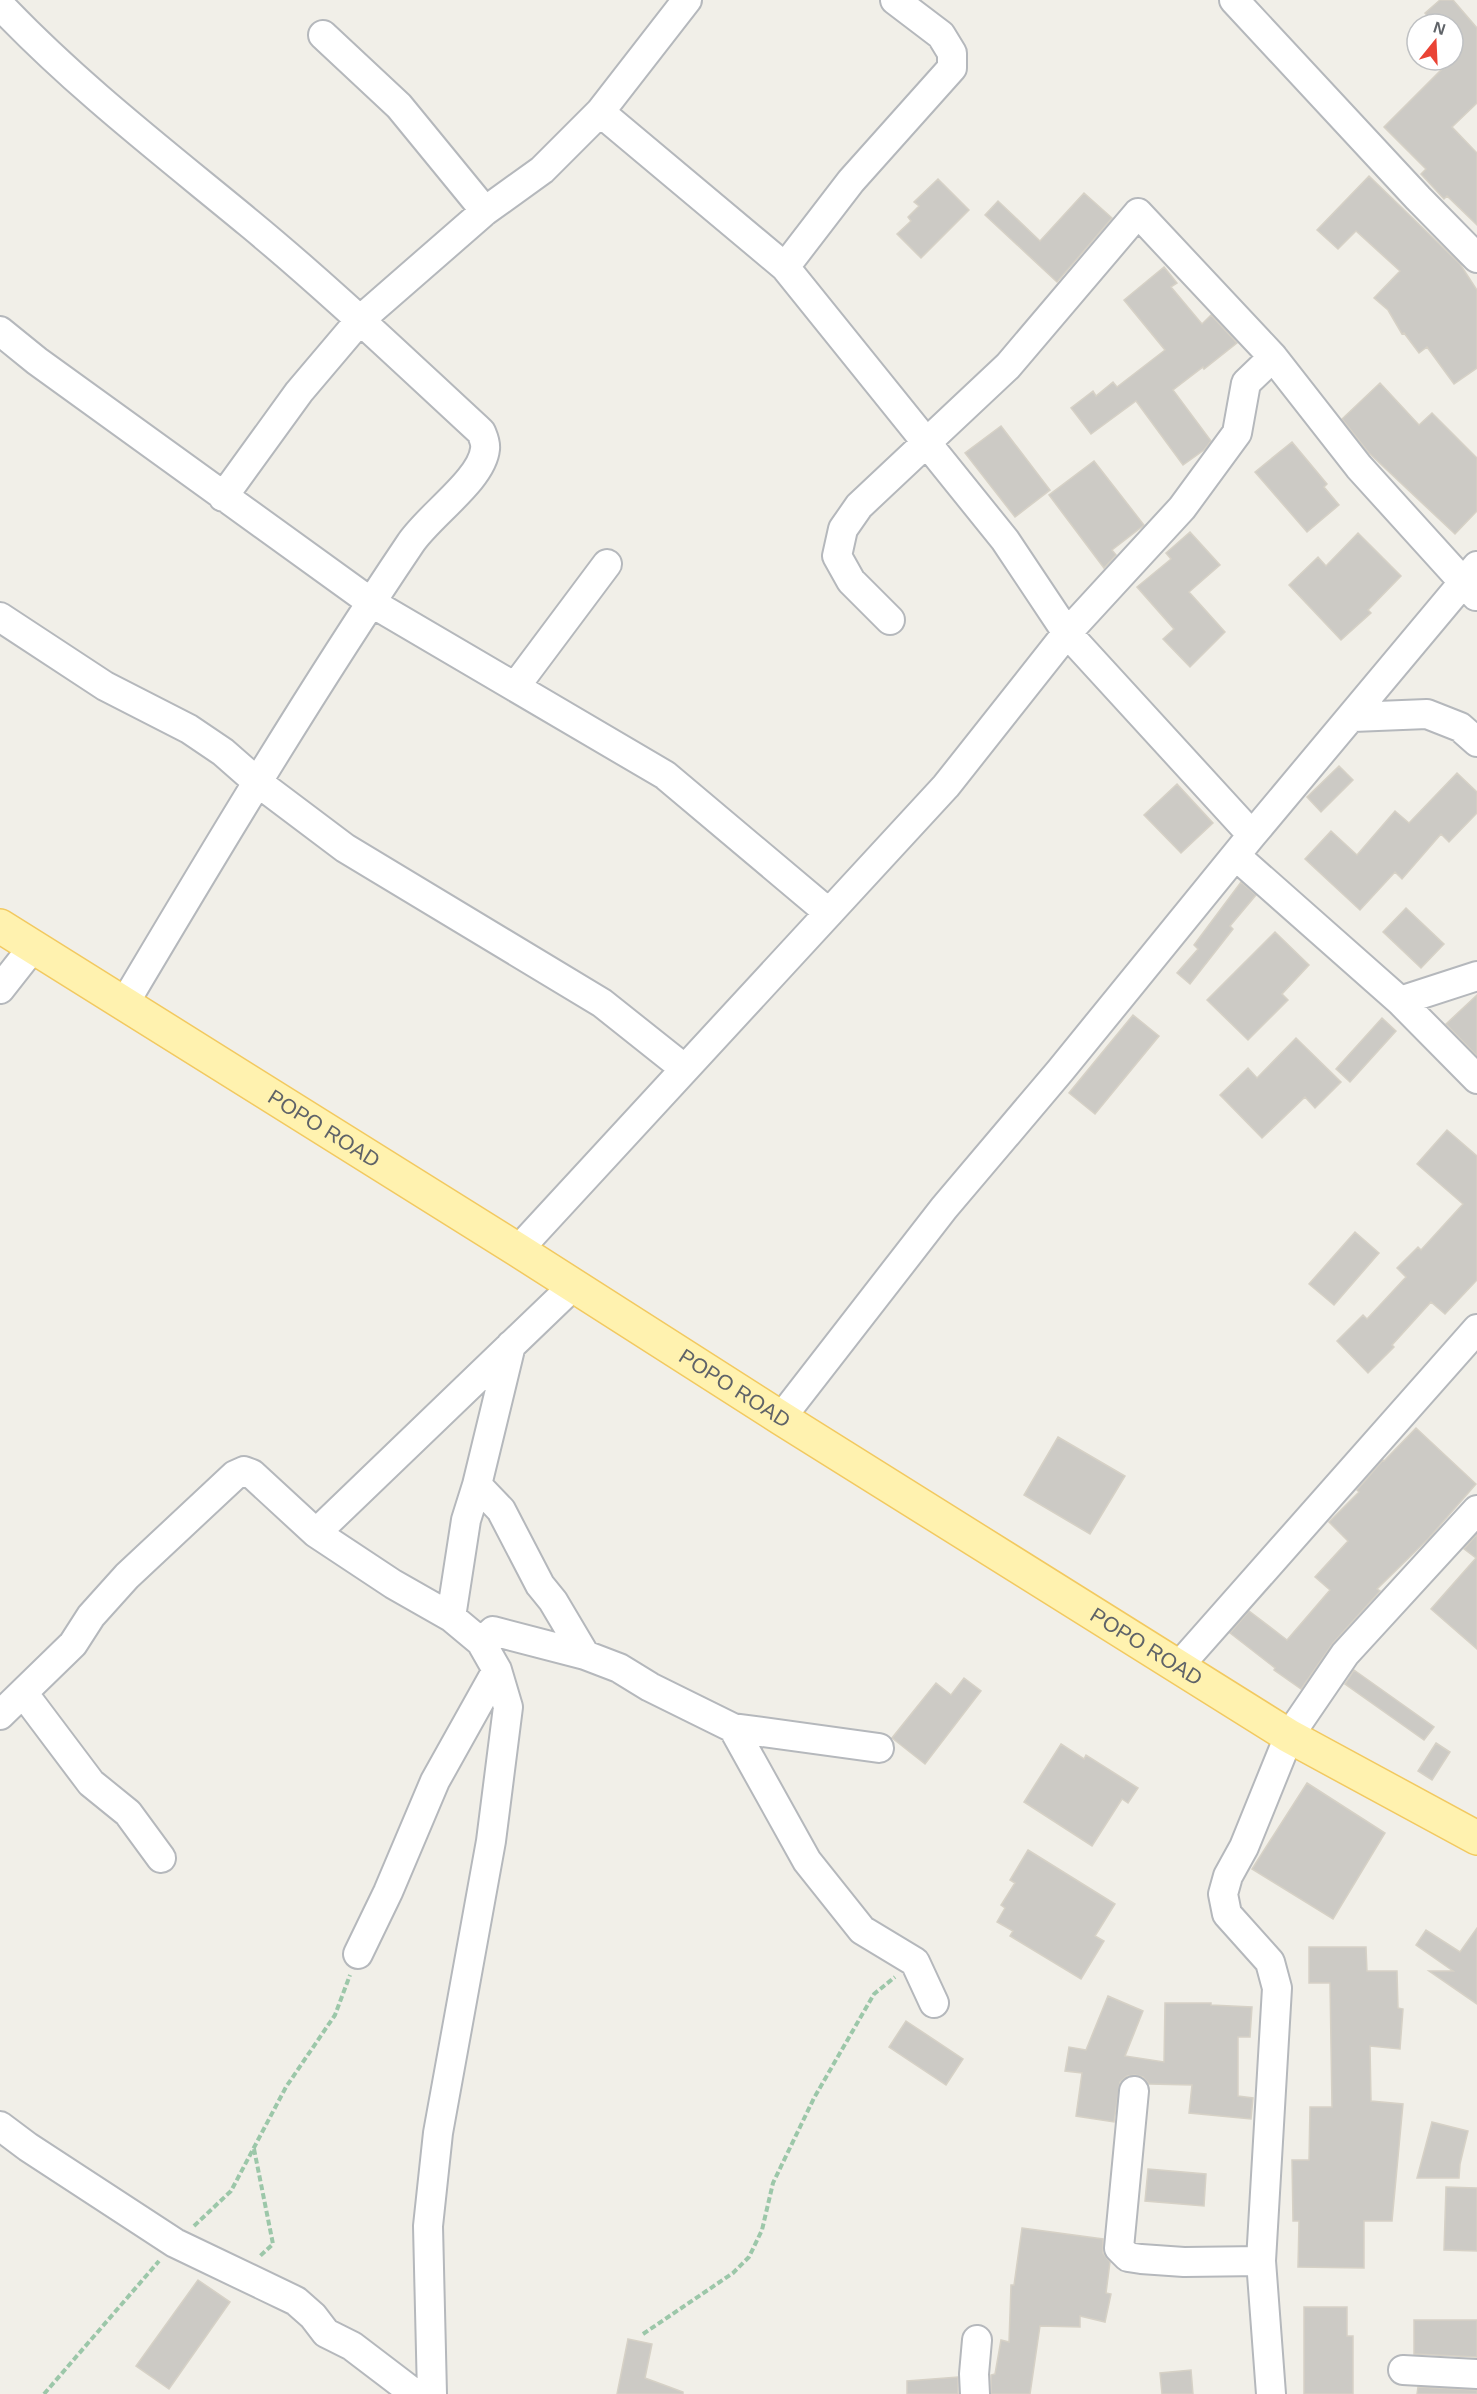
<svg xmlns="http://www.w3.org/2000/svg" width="1477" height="2394" viewBox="0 0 1477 2394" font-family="Helvetica,sans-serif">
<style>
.building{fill:#cccac5;stroke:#d6d1c6;stroke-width:1.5}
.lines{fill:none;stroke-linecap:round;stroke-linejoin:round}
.minor-casing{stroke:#b5b8bc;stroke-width:32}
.major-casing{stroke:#f2c960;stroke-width:36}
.path{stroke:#9cc7a9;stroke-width:4;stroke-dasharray:6 3;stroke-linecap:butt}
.minor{stroke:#fff;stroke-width:28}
.major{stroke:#fff2af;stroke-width:33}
.labels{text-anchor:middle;stroke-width:5;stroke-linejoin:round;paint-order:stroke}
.street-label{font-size:21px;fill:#5f6368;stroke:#fff}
</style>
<rect width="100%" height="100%" fill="#f1efe8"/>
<path class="building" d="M1440 0H1453L1477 28V103L1452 127 1477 153V225L1447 196 1444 199 1421 174 1426 169 1384 127 1459 52 1453 45V24H1434L1425 13Z
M1369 176 1460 264 1477 290V368L1454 384 1427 347 1419 353 1404 333 1402 334 1388 310 1374 298 1400 271 1356 231 1338 249 1317 230Z
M938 179 969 210 921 258 897 234 911 221 908 217 919 206 914 202Z
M1084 193 1112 218 1057 282 985 215 998 201 1040 241Z
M1164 267 1177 283 1171 287 1202 324 1211 315 1237 343 1204 369 1203 367 1173 390 1211 441 1204 450 1183 465 1136 401 1091 434 1071 408 1093 391 1096 396 1113 382 1117 387 1165 350 1124 300Z
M1380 383 1419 425 1432 413 1477 458V511L1455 534 1369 453 1342 419Z
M1001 426 1050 490 1015 517 965 453Z
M1292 442 1327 484 1324 487 1339 505 1307 532 1255 472Z
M1094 461 1144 525 1112 550 1116 555 1104 568 1049 495Z
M1190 532 1220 565 1189 592 1225 632 1190 667 1163 639 1174 629 1137 587 1171 559 1166 553Z
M1358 533 1401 576 1368 610 1371 613 1341 640 1289 585 1318 557 1326 566Z
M1339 766 1353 780 1321 812 1307 797Z
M1457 773 1477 792V813L1449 842 1441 834 1402 879 1395 872 1360 910 1305 859 1331 831 1357 855 1395 811 1409 823Z
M1177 784 1213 823 1181 853 1144 815Z
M1241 882 1256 895 1230 926 1233 929 1190 984 1177 973 1198 949 1194 945Z
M1406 908 1444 944 1421 968 1383 932Z
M1275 932 1309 965 1282 994 1288 1000 1248 1040 1207 1000Z
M1477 995V1056L1446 1024Z
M1133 1015 1159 1036 1095 1114 1069 1093Z
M1382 1018 1396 1031 1350 1082 1336 1069Z
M1296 1038 1341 1082 1315 1108 1305 1097 1262 1138 1220 1095 1248 1068 1257 1078Z
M1447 1130 1477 1156V1280L1445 1314 1431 1302 1392 1345 1394 1347 1368 1373 1337 1341 1363 1315 1367 1319 1406 1277 1397 1268 1418 1247 1421 1250 1463 1204 1417 1164Z
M1355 1232 1379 1253 1334 1305 1309 1284Z
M1416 1428 1476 1484 1428 1539 1377 1589 1380 1591 1333 1643 1301 1689 1274 1670 1275 1668 1230 1633 1249 1611 1287 1640 1330 1590 1315 1577 1348 1541 1329 1522 1359 1492 1357 1490 1383 1460 1384 1461Z
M1058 1437 1125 1476 1090 1534 1024 1495Z
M1477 1534V1649L1431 1609 1476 1558 1464 1549Z
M1354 1670 1434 1727 1424 1740 1345 1684Z
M964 1678 981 1691 925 1764 892 1738 936 1683 951 1695Z
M1436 1743 1450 1752 1432 1780 1418 1771Z
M1061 1744 1084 1759 1086 1755 1138 1788 1128 1803 1122 1799 1092 1846 1024 1802Z
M1307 1783 1385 1833 1333 1919 1252 1869Z
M1028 1850 1115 1904 1095 1936 1104 1941 1081 1979 1010 1936 1013 1931 997 1922 1005 1908 1001 1905 1015 1883 1010 1880Z
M1477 1928V2004L1429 1971H1453L1416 1945 1426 1930 1460 1952Z
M1309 1947H1366L1367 1971H1397L1398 2008 1403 2009 1400 2049 1370 2046 1371 2101 1403 2104 1392 2221H1364V2268L1298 2267 1299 2221H1293L1292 2160H1309L1310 2107H1332L1330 1983H1309Z
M1108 1996 1143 2011 1125 2056 1164 2062 1165 2003H1211V2005L1252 2007 1250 2037H1238V2096L1253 2098 1251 2119 1189 2113 1192 2085 1149 2084 1143 2077 1135 2075 1127 2076 1120 2082 1114 2122 1076 2116 1082 2073 1065 2071 1069 2047 1086 2050Z
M906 2021 963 2059 946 2085 889 2047Z
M1432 2122 1468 2131 1460 2164 1459 2178H1417Z
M1148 2169 1206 2174 1204 2206 1145 2201Z
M1446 2187 1477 2188V2251L1444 2250Z
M1022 2228 1103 2239V2253L1110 2262 1106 2293 1111 2294 1105 2322 1080 2316V2327L1040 2326 1030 2394H991V2375L995 2374 1001 2340 1009 2342 1011 2285H1014Z
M198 2280 230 2302 169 2389 136 2366Z
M1304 2307H1347V2336H1353V2394H1304Z
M1414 2320H1477V2357L1414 2354Z
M628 2339 652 2344 645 2378 683 2392V2394H617Z
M1191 2370 1193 2394H1162L1160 2373Z
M958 2377V2394H907V2381Z
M1418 2387 1477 2390V2394H1417Z"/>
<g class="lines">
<defs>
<path id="minor" d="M1234 0 1418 198 1477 258
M0 5C76 85 163 152 249 223 329 289 404 361 481 432 483 437 486 443 485 449 482 480 428 516 410 544 309 694 216 849 124 1004
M323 35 399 106 485 211
M600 112 785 267 1005 540 1067 633 1252 835
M785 267 851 181 952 68V53L941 35 895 0
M0 331 37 361 372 603 665 775 829 913
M1273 357 1359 467 1476 596
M223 497 299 392 360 320 485 211 542 170 600 112 687 0
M0 617 105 686 189 729 223 752 256 781 345 848 602 1003 685 1069
M515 687 607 564
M1353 717 1427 714 1460 727 1477 742
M1236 856 1400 1001 1477 1079
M0 989 33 947
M1400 1001 1477 976
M518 1250 946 786 1067 633 1182 508 1237 433 1246 383 1273 357 1138 213 1008 366 859 506 843 529 837 556 851 581 890 620
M781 1418 944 1208 1060 1071 1252 835 1477 566
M477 1485 501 1510 540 1585 553 1601 585 1655
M316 1533 574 1285
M451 1617 466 1520 477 1485 511 1345
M481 1642 493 1631 585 1655 619 1668 650 1687 733 1728 879 1748
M1178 1667 1477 1329
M24 1694 91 1783 128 1813 161 1858
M0 1715 73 1644 91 1616 127 1576 235 1475 244 1471 252 1474 316 1533 393 1584 451 1617 481 1642 497 1670 508 1707 491 1841 438 2133 428 2226 432 2394
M733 1728 807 1861 862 1930 915 1962 934 2003
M358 1954 388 1892 435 1781 497 1670
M1134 2091 1119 2248 1128 2257 1141 2259 1184 2262 1261 2261
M0 2126 28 2147 175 2243 296 2301 313 2316 326 2333 352 2346 415 2394
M1403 2370 1477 2374
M975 2394 974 2374 977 2340
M1271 2394 1261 2261 1277 1988 1270 1962 1227 1914 1223 1894 1228 1876 1244 1847 1289 1736 1345 1654 1477 1510"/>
<g id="major">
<path id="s1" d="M0 926 518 1250 781 1418 1289 1736 1477 1838"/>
</g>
</defs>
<use href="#minor" class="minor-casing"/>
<use href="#major" class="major-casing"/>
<path class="path" d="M254 2149 273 2244 259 2257
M194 2226 231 2191 286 2087 335 2015 350 1975
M643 2334 733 2273 749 2257 762 2230 773 2183 814 2098 874 1994 895 1977
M44 2394 159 2261"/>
<use href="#minor" class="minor"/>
<use href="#major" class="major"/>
</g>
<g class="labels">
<g class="street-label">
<text dy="7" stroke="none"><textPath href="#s1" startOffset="382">POPO ROAD</textPath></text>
<text dy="7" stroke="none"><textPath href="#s1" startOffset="868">POPO ROAD</textPath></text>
<text dy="7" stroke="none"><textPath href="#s1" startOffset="1354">POPO ROAD</textPath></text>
</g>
</g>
<g transform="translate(1435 42) rotate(18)"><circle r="28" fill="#ffffff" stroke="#bfc1c3" stroke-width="1.5"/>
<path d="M0-4.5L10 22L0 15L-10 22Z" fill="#ea4335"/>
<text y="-9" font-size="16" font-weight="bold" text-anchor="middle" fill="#5f6368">N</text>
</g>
</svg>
